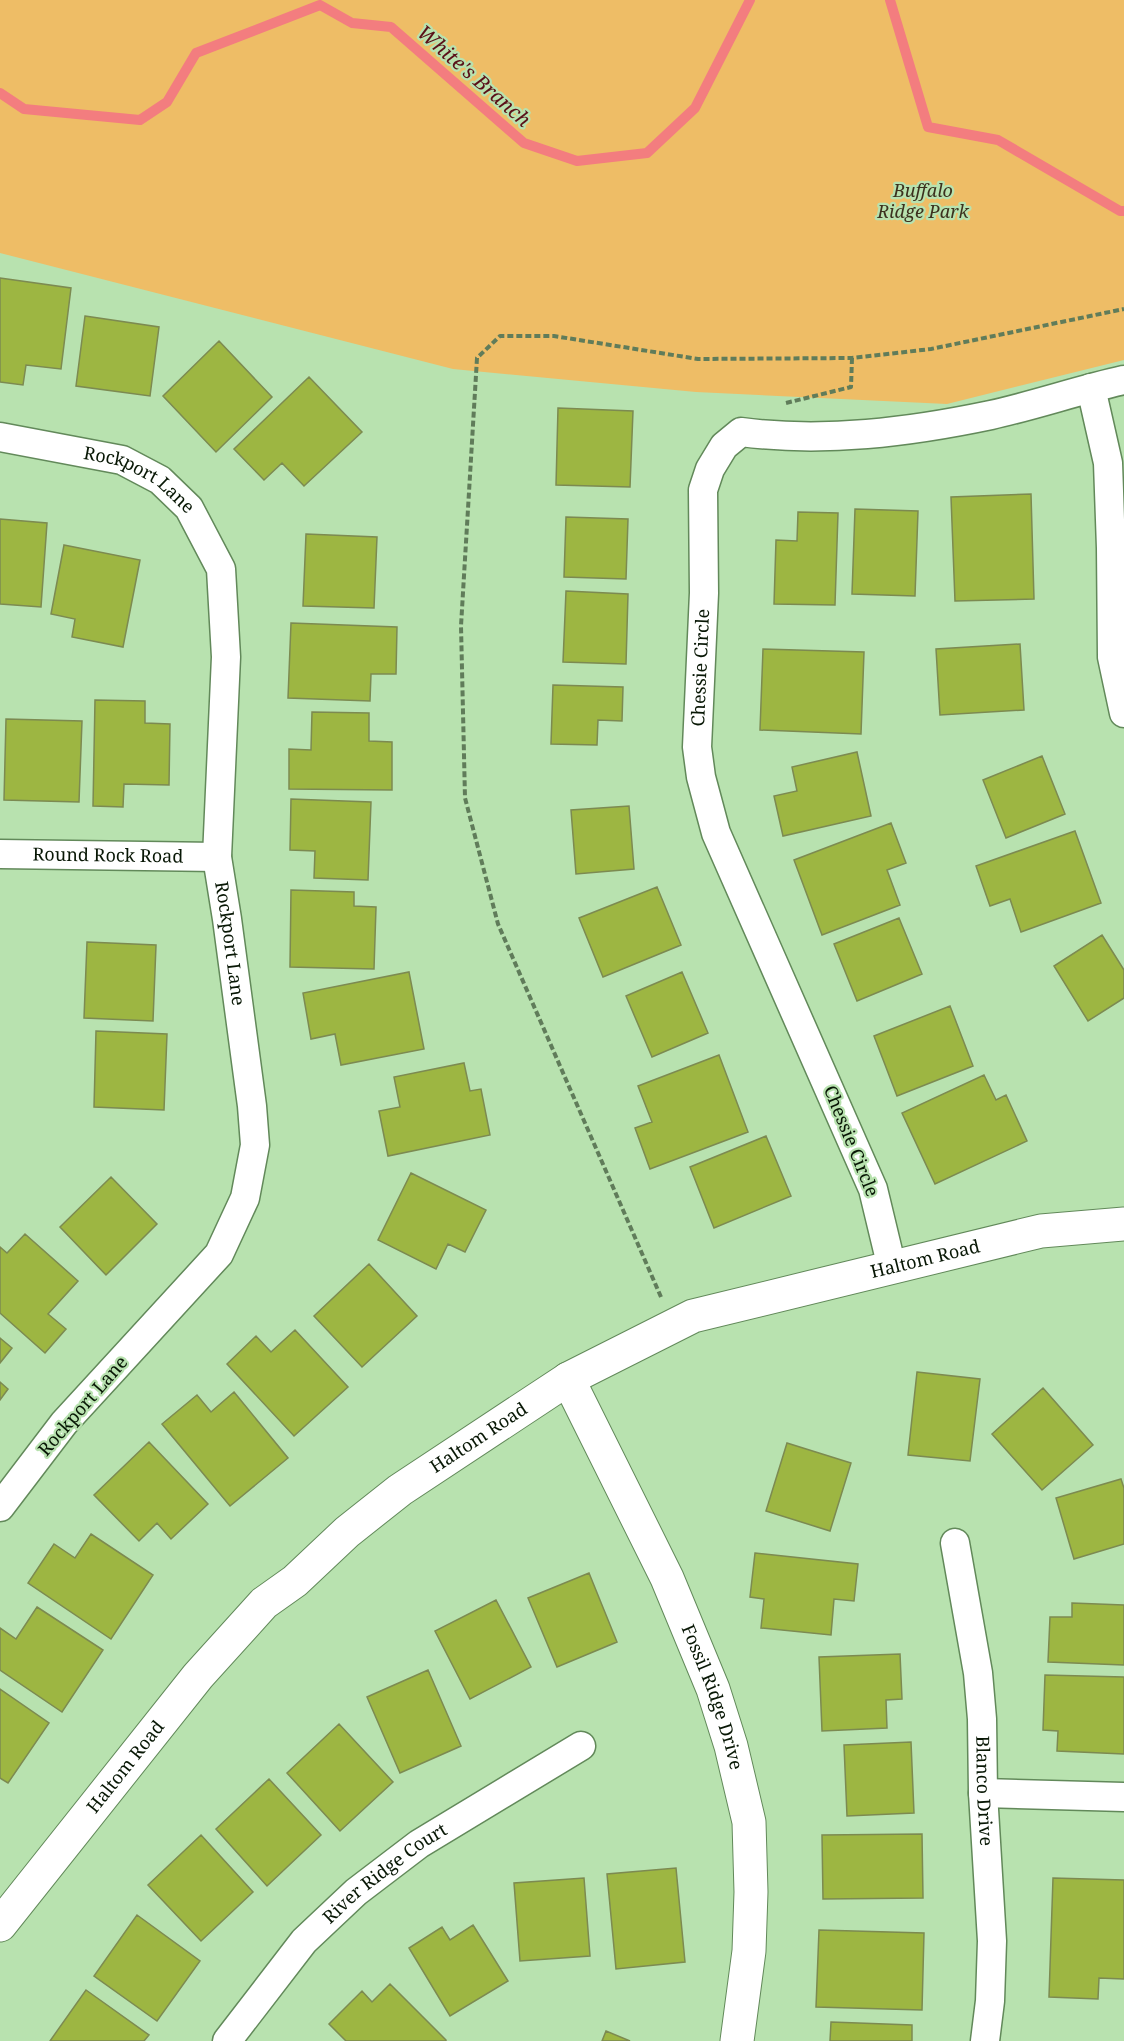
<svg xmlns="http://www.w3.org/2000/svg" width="1124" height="2041" viewBox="0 0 1124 2041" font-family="'Noto Serif',serif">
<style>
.green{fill:#eebd66}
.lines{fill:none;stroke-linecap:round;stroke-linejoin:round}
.stream{stroke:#f37d7f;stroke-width:10}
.building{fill:#9db642;stroke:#7c8a51;stroke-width:1.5}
.street-casing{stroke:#62895a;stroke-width:31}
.secondary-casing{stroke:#62895a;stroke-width:35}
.path{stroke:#607c5a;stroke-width:4;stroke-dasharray:6 3;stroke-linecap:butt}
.street{stroke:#fff;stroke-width:28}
.secondary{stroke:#fff;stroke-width:33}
.labels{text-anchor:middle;stroke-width:4.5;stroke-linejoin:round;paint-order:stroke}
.park-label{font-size:18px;font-style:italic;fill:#3c311e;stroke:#b8e2af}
.street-label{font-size:18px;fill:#081705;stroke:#b8e2af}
.water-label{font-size:20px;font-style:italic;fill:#5a1018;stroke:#b8e2af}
</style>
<rect width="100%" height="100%" fill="#b8e2af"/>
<path class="green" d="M0 0H1124V360L947 404 696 392 453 369 0 253Z"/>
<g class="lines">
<path class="stream" d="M890 0 928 127 998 140 1120 211H1124
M0 93 24 109 140 120 167 102 196 53 320 5 352 23 391 27 524 143 577 161 647 153 695 108 750 0"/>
</g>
<path class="building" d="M0 278 71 288 61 369 26 365 23 385 0 382Z
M85 316 159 327 150 396 76 386Z
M219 341 272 397 216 452 163 396Z
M309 377 362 432 304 486 282 463 264 480 234 449Z
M558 408 633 411 630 487 556 485Z
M1031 494 1034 599 955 601 951 497Z
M855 509 918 511 915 596 852 594Z
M798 512 838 513 835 605 774 604 776 540 797 541Z
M566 517 628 519 626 579 564 577Z
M0 519 47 523 41 607 0 604Z
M306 534 377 537 374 608 303 606Z
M64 545 140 560 123 647 72 637 75 619 51 614Z
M566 591 628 594 626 664 563 662Z
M291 623 397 627 396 674H371L370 701 288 698Z
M1020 644 1024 710 940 715 936 649Z
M763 649 864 652 861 734 760 730Z
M553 685 623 687 622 721 598 720 597 745 551 744Z
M95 700 145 701V723L170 724 169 785 124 784 123 807 93 806Z
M312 712 369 713V741L392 742V790L289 789V749L311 750Z
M6 719 82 721 79 802 4 800Z
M857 752 871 816 783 836 774 796 797 791 792 767Z
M1042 756 1065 814 1006 838 983 780Z
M291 799 371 802 368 880 314 878 315 851 290 850Z
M629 806 634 869 576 874 571 810Z
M891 823 906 863 887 870 900 905 822 935 794 860Z
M1075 831 1101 903 1021 932 1010 899 990 906 976 866Z
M657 887 681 945 603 977 579 918Z
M291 890 354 892V906L376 907 374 969 290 967Z
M899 918 922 974 857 1001 834 944Z
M1102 935 1124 970V998L1088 1021 1054 966Z
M87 942 156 945 153 1021 84 1018Z
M409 972 424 1049 341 1065 335 1034 311 1039 303 993Z
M682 972 708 1033 652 1057 626 996Z
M950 1006 973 1066 897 1096 874 1036Z
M96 1031 167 1034 164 1110 94 1107Z
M719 1055 748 1132 650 1169 635 1128 652 1122 638 1086Z
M464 1063 470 1091 481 1089 490 1135 388 1156 379 1111 400 1107 394 1077Z
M984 1075 996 1100 1006 1095 1027 1141 935 1184 902 1113Z
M766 1136 791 1196 714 1228 690 1167Z
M411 1173 486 1210 465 1252 448 1244 436 1269 378 1240Z
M111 1177 157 1224 106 1275 60 1227Z
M25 1234 78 1281 48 1314 66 1329 45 1353 0 1313V1247L7 1253Z
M369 1264 417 1316 362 1367 314 1316Z
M295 1330 348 1387 294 1436 227 1364 256 1336 271 1352Z
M0 1338 12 1348 0 1363Z
M917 1372 980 1379 970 1461 908 1455Z
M0 1382 8 1389 0 1400Z
M1043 1388 1093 1445 1042 1490 992 1434Z
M234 1392 288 1458 230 1506 162 1424 197 1395 211 1412Z
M149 1442 208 1504 171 1539 157 1523 139 1541 94 1495Z
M787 1443 851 1463 830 1531 766 1511Z
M1121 1479 1124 1488V1544L1074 1559 1056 1498Z
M91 1534 153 1575 111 1639 28 1583 54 1544 75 1558Z
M755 1553 858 1564 854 1601 834 1599 831 1635 761 1628 764 1599 750 1597Z
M589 1573 617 1642 557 1667 528 1598Z
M496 1600 531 1667 470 1699 435 1631Z
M1072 1603 1124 1605V1665L1048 1662 1050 1617H1072Z
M37 1607 103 1650 62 1712 0 1670V1628L16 1639Z
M900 1654 902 1699 886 1700 887 1728 822 1731 819 1657Z
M428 1670 461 1746 400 1773 367 1697Z
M1045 1675 1124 1677V1754L1057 1751 1058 1731 1043 1730Z
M0 1689 49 1723 8 1783 0 1778Z
M339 1724 393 1782 340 1831 287 1773Z
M911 1742 914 1813 847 1816 844 1745Z
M269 1779 321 1835 267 1886 216 1829Z
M922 1834 923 1898 823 1899 822 1835Z
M201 1835 253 1892 201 1941 148 1885Z
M676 1868 685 1962 616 1969 607 1874Z
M584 1878 590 1956 520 1961 514 1883Z
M1053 1878 1124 1880V1979L1099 1978 1098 1999 1049 1997Z
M137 1915 200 1961 157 2021 94 1976Z
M473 1925 508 1981 450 2016 409 1948 442 1927 450 1940Z
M819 1930 924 1933 922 2010 816 2007Z
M390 1984 446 2040V2041H346L329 2024 362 1991 372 2002Z
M86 1990 149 2035 144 2041H50Z
M831 2022 912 2025V2041H830Z
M606 2031 630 2041H602Z"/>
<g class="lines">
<defs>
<g id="street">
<path d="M1091 388 1108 463 1111 548 1112 657 1124 713"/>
<path id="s1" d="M0 437 122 460 160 480 189 508 221 569 226 657 217 857 227 919 252 1106 255 1145 245 1198 219 1254 64 1423 0 1507"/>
<path id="s2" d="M0 854 217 857"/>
<path id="s3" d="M892 1268 873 1189 716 833 701 777 697 747 704 593 703 490 710 469 724 446 741 432C824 443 910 432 991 415 1036 405 1079 390 1124 380"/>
<path id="s4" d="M955 1543 978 1673 982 1719 983 1793 992 1941 990 2001 985 2041"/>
<path d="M983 1793 1124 1797"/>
<path id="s5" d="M227 2041 304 1941 356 1892 419 1844 581 1746"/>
</g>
<g id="secondary">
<path id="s6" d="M568 1379 667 1578 713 1689 731 1746 749 1822 751 1892 749 1951 737 2041"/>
<path id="s7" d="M0 1925 198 1676 264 1603 295 1581 347 1532 400 1490 568 1379 693 1316 1041 1231 1124 1224"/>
</g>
</defs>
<use href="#street" class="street-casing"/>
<use href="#secondary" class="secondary-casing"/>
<path class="path" d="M786 403 851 387 852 358
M661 1297 498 924 465 798 461 626 477 358 500 336H554L698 359 852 358 931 349 1124 309"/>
<use href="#street" class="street"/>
<use href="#secondary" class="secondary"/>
</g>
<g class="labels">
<g class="park-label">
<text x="923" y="197">Buffalo<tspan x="923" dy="21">Ridge Park</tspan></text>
</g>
<g class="street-label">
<text dy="6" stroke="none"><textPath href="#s1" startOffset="148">Rockport Lane</textPath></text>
<text dy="6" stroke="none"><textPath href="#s3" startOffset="638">Chessie Circle</textPath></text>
<text dy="6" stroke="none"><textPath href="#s2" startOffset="108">Round Rock Road</textPath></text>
<text dy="6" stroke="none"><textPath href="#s1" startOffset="652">Rockport Lane</textPath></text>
<text transform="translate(851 1141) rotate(68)" y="6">Chessie Circle</text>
<text dy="6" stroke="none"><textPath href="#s7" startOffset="1174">Haltom Road</textPath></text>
<text transform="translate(83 1406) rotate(-49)" y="6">Rockport Lane</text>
<text dy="6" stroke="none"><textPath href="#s7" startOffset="688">Haltom Road</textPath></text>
<text dy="6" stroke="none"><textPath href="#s6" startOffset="350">Fossil Ridge Drive</textPath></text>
<text dy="6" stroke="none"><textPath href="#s7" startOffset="202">Haltom Road</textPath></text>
<text dy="6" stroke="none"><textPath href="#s4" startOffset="250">Blanco Drive</textPath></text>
<text dy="6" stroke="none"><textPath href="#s5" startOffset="232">River Ridge Court</textPath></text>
</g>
<g class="water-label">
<text transform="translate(474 76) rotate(41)" y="7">White's Branch</text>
</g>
</g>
</svg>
